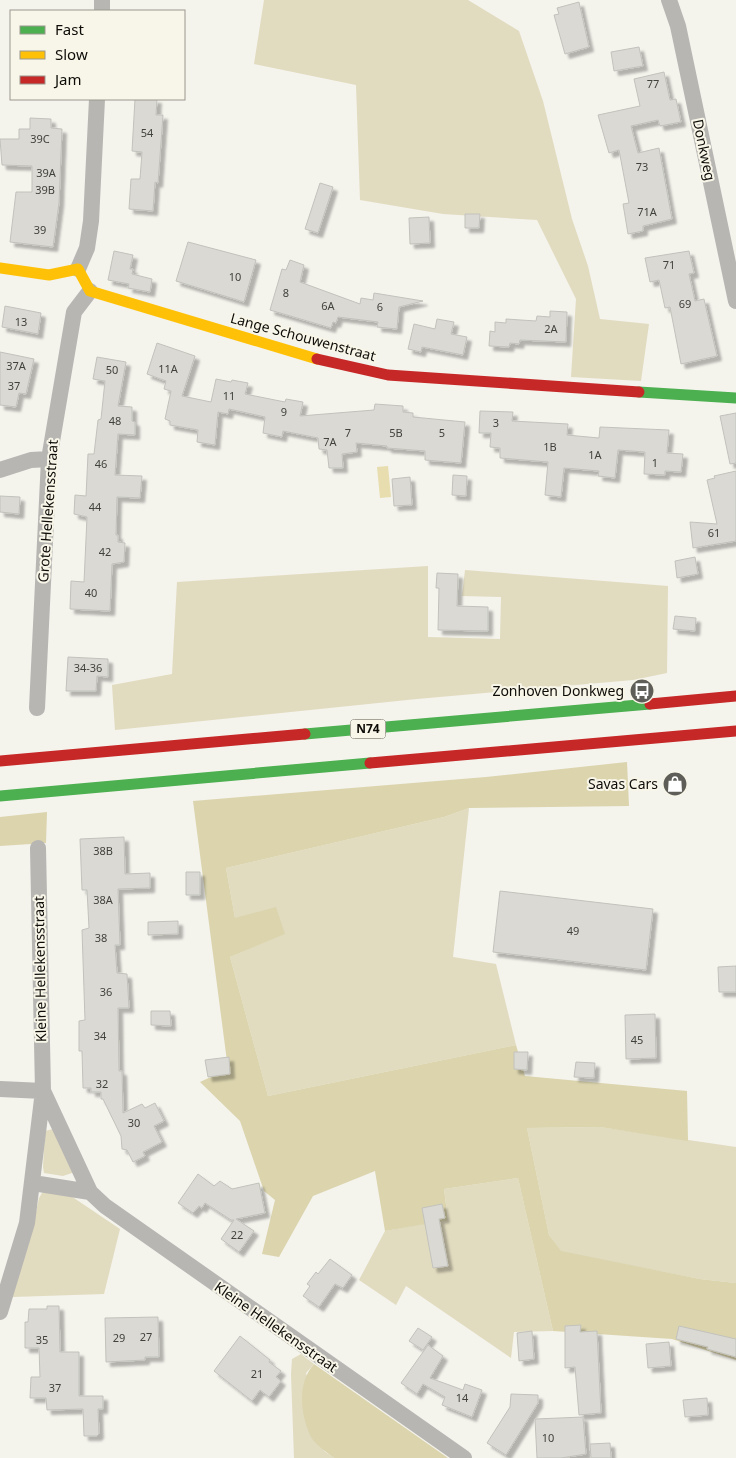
<svg xmlns="http://www.w3.org/2000/svg" width="736" height="1458" viewBox="0 0 736 1458" font-family="'Noto Sans',sans-serif">
<style>
.green{fill:#e1dbbf}
.forest{fill:#dbd4ad}
.water{fill:#e7ddae}
.building{fill:#dad9d4;stroke:#c2c2bc;filter:url(#shadow)}
.lines{fill:none;stroke-linecap:round;stroke-linejoin:round}
.street{stroke:#b7b6b3;stroke-width:16}
.fast{stroke:#4caf50;stroke-width:11}
.slow{stroke:#ffc107;stroke-width:11}
.jam{stroke:#c62828;stroke-width:11}
.labels{text-anchor:middle;stroke-width:4;stroke-linejoin:round;paint-order:stroke}
.number-label{font-size:11px;fill:#42423d}
.shield{fill:#f8f6e8;stroke:#54524b;stroke-width:1}
.shield-label{font-size:12px;font-weight:bold;fill:#0d0c08}
.street-label{font-size:14px;fill:#0d0c08;stroke:#f8f6e8}
.poi-label{font-size:14px;fill:#0d0c08;stroke:#f8f6e8;text-anchor:end}
</style>
<defs>
<filter id="shadow"><feDropShadow dx="4.5" dy="4.5" stdDeviation="1" flood-color="#0004"/></filter>
</defs>
<rect width="100%" height="100%" fill="#f4f3ec"/>
<path class="green" d="M264 0H468L519 31 543 101 572 219 588 266 600 319 649 324 641 381 571 377 576 299 537 220 443 214 360 200 356 85 254 64Z
M428 566V637L500 639 501 597 462 596 465 570 668 586 667 673 633 680 417 699 115 730 112 685 172 674 177 582Z
M469 808 453 957 496 964 516 1045 268 1096 230 957 284 934 235 918 226 868 444 817Z
M600 1127 736 1147V1283L700 1279 561 1252 549 1235 527 1128Z
M53 1129 73 1168 72 1173 63 1176 44 1173 43 1167 45 1131Z
M518 1178 553 1331 514 1332 511 1358 406 1286 396 1305 359 1280 385 1231 448 1219 444 1189Z
M48 1189 65 1192 120 1229 104 1294 12 1297 31 1236 39 1198 42 1193Z
M301 1354 314 1364 306 1373 324 1451 334 1458H294L291 1374 292 1359Z"/>
<path class="forest" d="M627 762 629 806 469 808 444 817 226 868 235 918 276 907 285 934 230 957 268 1096 516 1045 525 1076 687 1091 688 1141 600 1127 527 1128 549 1235 561 1251 700 1279 736 1283V1360L672 1339 553 1331 518 1178 444 1189 448 1220 385 1231 375 1171 313 1196 279 1257 262 1254 275 1200 264 1191 240 1121 200 1082 228 1069 193 801 486 777Z
M47 812 46 843 0 846V817Z
M314 1364 448 1458H334C326 1452 316 1445 311 1437 300 1414 297 1383 314 1364Z"/>
<path class="water" d="M388 466 391 497 380 498 377 467Z"/>
<path class="building" d="M579 2 589 47 565 54 554 15 559 14 557 8Z
M639 47 643 66 614 71 611 52Z
M664 72 670 100 676 99 681 122 660 126 658 120 631 126 638 153 659 148 672 219 643 226V231L628 234 623 204 629 203 619 150 609 153 598 115 640 106 634 79Z
M135 99H157L156 115H163L158 183 155 182 153 211 129 209 131 179H140L142 152 132 151Z
M30 118 51 119V128L62 129 59 203 53 247 10 242 16 192H32V166L2 165 0 139H19V129H30Z
M320 183 333 187 318 233 305 229Z
M465 214H480L479 228H465Z
M429 217 430 243 410 244 409 218Z
M188 242 256 260 244 302 176 281Z
M114 251 133 255 130 269H133L132 274 152 279 150 292 128 288 129 284 108 280Z
M689 251 694 273 689 274 695 301 704 299 717 356 681 364 670 307 665 308 659 280 650 282 645 258Z
M290 260 304 265 300 282 360 304 361 298 373 300 374 293 423 301 399 307 397 329 377 327 378 322 338 317 336 323 333 322 331 328 270 310 282 269 286 270Z
M5 306 41 313 38 334 2 327Z
M550 311 567 312 566 342 520 340 519 344 510 343 509 347 489 346 490 331 495 332V322L506 323V319L536 321 537 316 550 317Z
M437 319 454 322 451 334 467 337 463 355 422 347 421 352 408 349 414 324 435 329Z
M157 343 195 356 182 396 211 402 216 379 231 382 232 380 248 383 245 394 285 402 286 399 303 402 300 416 374 410 375 404 403 406V412L413 413V417L465 422 461 463 425 460V451L387 448V446L356 443 357 452 342 454 343 468H329L327 450 319 449 318 438 283 431 282 437 263 433 265 417 229 409 228 414 218 412 215 445 197 442 198 430 170 425V421L165 419 171 391 164 389 166 381 147 374Z
M0 352 34 359 26 394 19 393 16 407 0 405Z
M97 357 126 362 118 406 132 407V421L135 422V435L118 434 115 475 142 476 140 498 117 497 116 535H118V542L125 543 124 562 112 564 110 611 70 609 71 581 84 582 87 517 74 514 75 495 86 496 88 454H94L98 420 101 419 105 381 93 379Z
M480 411 513 412 512 421 568 424 567 435 599 438 600 427 669 430 667 453 683 454 681 472 665 471V475L644 474 645 452 618 450 615 478 598 476 599 471 564 468 561 497 545 495 548 462 500 458V448L490 447 491 433H479Z
M736 413V463L730 464 720 416Z
M736 471V541L693 548 690 522 717 524 707 480 715 478 714 476Z
M453 475 467 476 466 496 452 495Z
M410 477 412 505 394 506 392 479Z
M0 496 20 497 19 514 0 512Z
M695 557 698 574 677 578 675 561Z
M437 573 458 574 457 606 488 607V631L438 630 439 588H436Z
M675 616 696 618 695 631 673 629Z
M68 657 108 659V677L97 676 96 691H66Z
M124 837 125 874 150 873V888L118 889 120 945H115L117 973 127 974 129 1008H118L119 1071H122L123 1113 142 1104 145 1108 155 1103 164 1121 154 1126 162 1142 143 1152 145 1156 133 1162 127 1150 122 1149 121 1136 103 1099H101V1092H91V1088H83L82 1051H79V1021L85 1020 82 930 89 928 87 890H82L80 839Z
M186 872H200V895H186Z
M500 891 653 909 646 970 493 952Z
M178 921V934L148 935V922Z
M736 966V992H719L718 967Z
M151 1011H170L171 1026 151 1025Z
M655 1014 656 1058 626 1059 625 1015Z
M514 1052H528L527 1070 514 1069Z
M229 1057 230 1074 208 1077 205 1060Z
M576 1062 595 1063 594 1078 574 1077Z
M198 1174 214 1186 220 1181 232 1189 259 1183 265 1213 236 1219 254 1231 239 1252 221 1239 234 1220H231L205 1203 202 1208 199 1206 193 1213 178 1203Z
M442 1204 445 1218 439 1219 448 1266 433 1268 422 1208Z
M330 1259 352 1275 343 1288 335 1284 319 1307 303 1296 310 1286 307 1284 316 1272 318 1274Z
M47 1306H59L60 1352H79V1396H103V1409H98L99 1434 97 1436H84L83 1409 47 1410 46 1398H30L31 1377H40L39 1348H25V1322H28L29 1309H47Z
M158 1317 159 1357H145V1360L106 1362 105 1318Z
M581 1325 580 1332 597 1331 601 1413 579 1415 575 1367 565 1368V1326Z
M679 1326 736 1339V1357L707 1349 708 1347 676 1339Z
M418 1328 432 1337 423 1350 409 1341Z
M532 1331 534 1359 519 1361 517 1333Z
M240 1336 270 1360 269 1362 281 1371 276 1377 281 1381 269 1397 260 1390 252 1401 214 1371Z
M669 1342 671 1366 648 1368 646 1344Z
M428 1345 443 1356 430 1378 463 1390 465 1384 482 1390 472 1417 442 1405 445 1397 423 1384 417 1394 401 1383Z
M511 1394 538 1395V1403L506 1455 487 1443 510 1407Z
M707 1398 708 1415 685 1417 683 1400Z
M583 1417 586 1454 561 1458H537L535 1419Z
M610 1443 611 1458H591L590 1444Z"/>
<g class="lines">
<path class="street" d="M669 0 678 26 736 301
M102 11V0
M78 269 87 248 91 221 97 99
M0 470 31 460 49 459
M37 708 49 459 74 312 90 291
M0 1089 43 1091 90 1192 105 1206 464 1458
M33 1183 90 1192
M0 1312 27 1223 43 1091 38 848"/>
<path class="fast" d="M639 392 736 398
M305 734 650 704
M0 796 370 763"/>
<path class="slow" d="M0 268 49 275 78 269 90 291 317 359"/>
<path class="jam" d="M317 359 388 375 639 392
M650 704 736 696
M0 761 305 734
M370 763 736 731"/>
</g>
<defs>
<symbol id="bus-disc" viewBox="-11 -11 22 22"><circle r="9.5" fill="#5e5d58" stroke="#f8f6e8"/><path d="M-5-6H5V4H4V6H2V4H-2V6H-4V4H-5ZM-3.5-4V0h7V-4ZM-3.5 1.2v1.5H-2V1.2ZM2 1.2v1.5H3.5V1.2Z" fill="#fff"/></symbol>
<symbol id="shop-disc" viewBox="-11 -11 22 22"><circle r="9.5" fill="#5e5d58" stroke="#f8f6e8"/><path d="M-5-2.5h2.3a2.7 3.5 0 0 1 5.4 0H5L5.5 6h-11ZM-1.5-2.5h3a1.5 2.3 0 0 0-3 0Z" fill="#fff"/></symbol>
</defs>
<g fill-rule="evenodd">
<use href="#bus-disc" x="628" y="677" width="28" height="28"/>
<use href="#shop-disc" x="661" y="770" width="28" height="28"/>
</g>
<g class="labels">
<g class="number-label">
<text x="653" y="88">77</text>
<text x="147" y="137">54</text>
<text x="40" y="143">39C</text>
<text x="642" y="171">73</text>
<text x="46" y="177">39A</text>
<text x="45" y="194">39B</text>
<text x="647" y="216">71A</text>
<text x="40" y="234">39</text>
<text x="669" y="269">71</text>
<text x="235" y="281">10</text>
<text x="286" y="297">8</text>
<text x="685" y="308">69</text>
<text x="328" y="310">6A</text>
<text x="380" y="311">6</text>
<text x="21" y="326">13</text>
<text x="551" y="333">2A</text>
<text x="16" y="370">37A</text>
<text x="168" y="373">11A</text>
<text x="112" y="374">50</text>
<text x="14" y="390">37</text>
<text x="229" y="400">11</text>
<text x="284" y="416">9</text>
<text x="115" y="425">48</text>
<text x="496" y="427">3</text>
<text x="348" y="437">7</text>
<text x="396" y="437">5B</text>
<text x="442" y="437">5</text>
<text x="330" y="446">7A</text>
<text x="550" y="451">1B</text>
<text x="595" y="459">1A</text>
<text x="655" y="467">1</text>
<text x="101" y="468">46</text>
<text x="95" y="511">44</text>
<text x="714" y="537">61</text>
<text x="105" y="556">42</text>
<text x="91" y="597">40</text>
<text x="88" y="672">34-36</text>
<text x="103" y="855">38B</text>
<text x="103" y="904">38A</text>
<text x="573" y="935">49</text>
<text x="101" y="942">38</text>
<text x="106" y="996">36</text>
<text x="100" y="1040">34</text>
<text x="637" y="1044">45</text>
<text x="102" y="1088">32</text>
<text x="134" y="1127">30</text>
<text x="237" y="1239">22</text>
<text x="146" y="1341">27</text>
<text x="119" y="1342">29</text>
<text x="42" y="1344">35</text>
<text x="257" y="1378">21</text>
<text x="55" y="1392">37</text>
<text x="462" y="1402">14</text>
<text x="548" y="1442">10</text>
</g>
<rect class="shield" x="350.5" y="719.5" width="35" height="19" rx="4"/>
<g class="shield-label">
<text x="368" y="733">N74</text>
</g>
<g class="street-label">
<text transform="translate(704 150) rotate(78)" y="5">Donkweg</text>
<text transform="translate(303 337) rotate(15)" y="5">Lange Schouwenstraat</text>
<text transform="translate(48 511) rotate(-86)" y="5">Grote Hellekensstraat</text>
<text transform="translate(40 969) rotate(-91)" y="5">Kleine Hellekensstraat</text>
<text transform="translate(276 1327) rotate(35)" y="5">Kleine Hellekensstraat</text>
</g>
<g class="poi-label">
<text x="624" y="696">Zonhoven Donkweg</text>
<text x="658" y="789">Savas Cars</text>
</g>
</g>
<rect x="10" y="10" width="175" height="90" fill="#f8f6e8" stroke="#9a988e"/>
<rect x="20" y="26" width="25" height="8" fill="#4caf50" stroke="#9a988e"/>
<text x="55" y="35" font-size="15" fill="#0d0c08">Fast</text>
<rect x="20" y="51" width="25" height="8" fill="#ffc107" stroke="#9a988e"/>
<text x="55" y="60" font-size="15" fill="#0d0c08">Slow</text>
<rect x="20" y="76" width="25" height="8" fill="#c62828" stroke="#9a988e"/>
<text x="55" y="85" font-size="15" fill="#0d0c08">Jam</text>
</svg>
